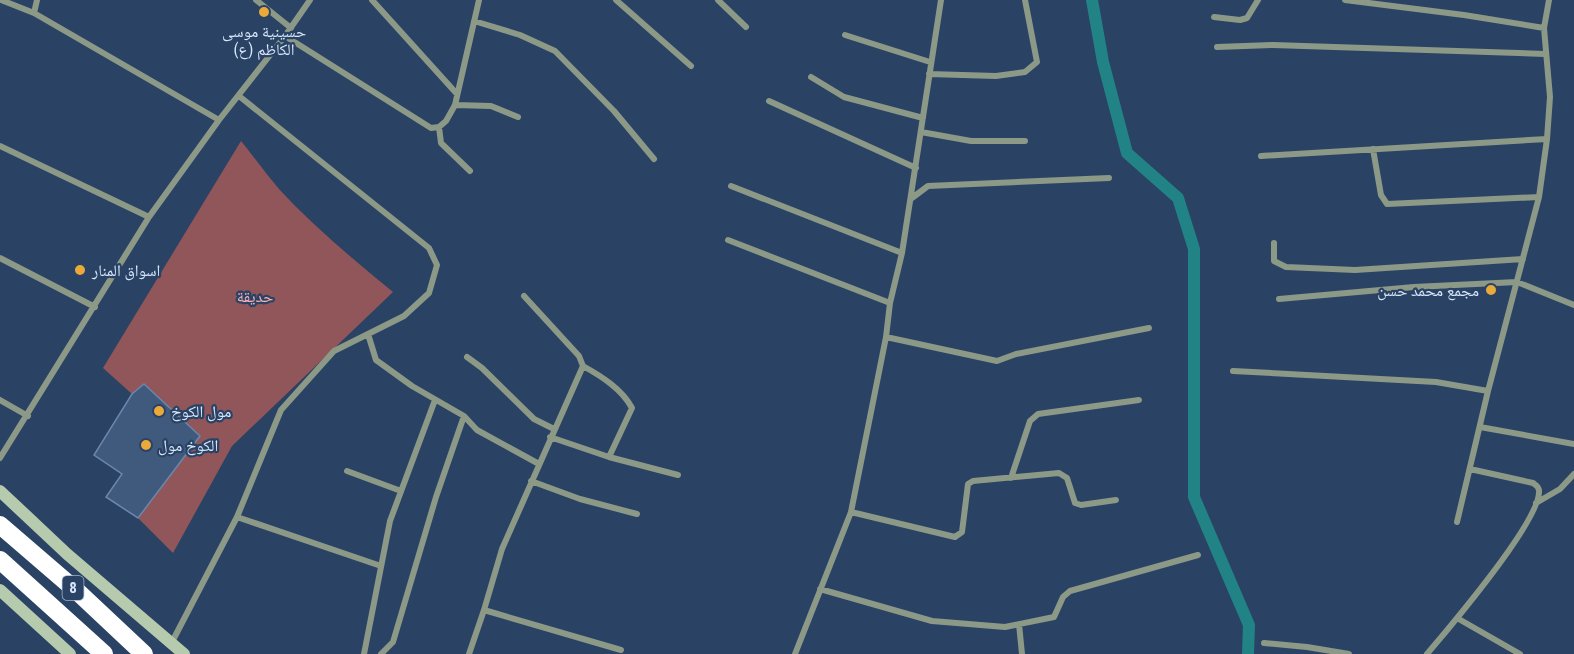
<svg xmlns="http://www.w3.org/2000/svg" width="1574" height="654" viewBox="0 0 1574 654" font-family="'Roboto Condensed','Noto Naskh Arabic',sans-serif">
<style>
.green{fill:#905659}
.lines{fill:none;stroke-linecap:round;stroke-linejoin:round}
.canal{stroke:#218385;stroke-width:12}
.building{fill:#405a7e;stroke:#6b87ad;stroke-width:1.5}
.street{stroke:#8c9987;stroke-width:6}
.secondary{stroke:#b6caae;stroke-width:12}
.highway{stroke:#fff;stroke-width:18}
.poi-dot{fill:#eba939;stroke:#2a4365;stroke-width:2}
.labels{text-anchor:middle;stroke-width:4.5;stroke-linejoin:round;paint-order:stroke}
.shield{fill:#2a4365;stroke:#a3b5ce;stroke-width:1.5}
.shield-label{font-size:15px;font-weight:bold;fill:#d7e6fb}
.poi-label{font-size:16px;fill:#d7e6fb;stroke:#2a4365;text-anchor:start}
.park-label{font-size:16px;fill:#ffb0b3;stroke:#2a4365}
</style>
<rect width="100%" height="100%" fill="#2a4365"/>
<path class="green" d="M241 141C254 157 266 174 279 189 314 227 354 260 393 292L232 446 173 553 138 518 200 436 144 384 132 394 103 368Z"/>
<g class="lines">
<path class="canal" d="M1092 0 1103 62 1127 153 1178 198 1194 249V497L1249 625 1248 654"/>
</g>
<path class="building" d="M144 384 200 436 138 518 106 497 122 474 94 455 132 394Z"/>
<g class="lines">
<path class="street" d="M1 0 34 13 219 120
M256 0 291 28
M372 0 457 94
M616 0 691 66
M718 0 746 27
M1345 0 1464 15 1544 28
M34 13 37 0
M1214 17 1240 20 1247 18 1258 0
M474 21 520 35 555 51 614 111 654 159
M845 35 930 62
M285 36 431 128 439 127 446 121 455 105 479 0
M1217 47 1273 45 1545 54
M929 74 996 76 1025 72 1037 62 1025 0
M811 77 844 97 923 118
M769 101 916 168
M455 105 491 106 518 117
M439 127 441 143 470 171
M921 132 971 141H1025
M0 146 149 217
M1373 149 1381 195 1387 204 1539 197
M1261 156 1547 139
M731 186 902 253
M912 198 928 186 1109 178
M728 240 890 303
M1274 243V261L1286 267 1355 270 1523 259
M0 258 95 307
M1279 299 1414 287 1517 282 1574 305
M368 334 376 360 412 386 464 416 477 430 539 464
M886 337 997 361 1016 354 1149 328
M467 357 482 368 534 419 554 429
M583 366C601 376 622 389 632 408L609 457
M1233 371 1436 382 1488 391
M0 400 28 416
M1480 427 1574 444
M550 437 609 457 678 475
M0 458 149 217 219 120 285 36 310 0
M347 471 401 491
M1011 478 1030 421 1038 414 1139 400
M531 481 580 499 637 514
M1536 503 1560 489 1574 474
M851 512 955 537 962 532 968 484 973 481 1059 473 1067 478 1075 503 1081 505 1116 500
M237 517 381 566
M1457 522 1488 391 1539 197 1547 139 1550 97 1544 28 1549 0
M820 589 932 621 1005 627 1054 617 1063 597 1070 591 1198 555
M484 610 621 650
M1457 618 1520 654
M1019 624 1022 654
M172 642 237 517 281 410 334 351 404 316 429 293 437 265 429 248 239 96
M1264 643 1307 647 1349 654
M364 654 390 521 435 400
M381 654 393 642 436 497 464 416
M469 654 484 610 502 549 583 366 579 356 524 296
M795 654 851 512 886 337 890 303 902 253 941 0
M1427 654C1449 628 1542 519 1539 490 1538 486 1537 486 1533 483L1470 469"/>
<path class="secondary" d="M0 491 67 554 184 654
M0 590 70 654"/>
<path class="highway" d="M0 525 79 593 144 654
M0 560 104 654"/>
</g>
<g class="poi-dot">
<circle cx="264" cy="12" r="6"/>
<circle cx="80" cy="270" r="6"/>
<circle cx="1491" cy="290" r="6"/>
<circle cx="159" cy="411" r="6"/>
<circle cx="146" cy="445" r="6"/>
</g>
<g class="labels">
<rect class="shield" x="62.5" y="576" width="21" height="24" rx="4.5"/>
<g class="shield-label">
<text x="73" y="593">8</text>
</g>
<g class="poi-label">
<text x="264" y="37" text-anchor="middle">حسينية موسى<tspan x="264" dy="18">الكاظم (ع)</tspan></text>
<text x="92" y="276">اسواق المنار</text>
<text x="1479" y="296" text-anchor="end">مجمع محمد حسن</text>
<text x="171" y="417">مول الكوخ</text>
<text x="158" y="451">الكوخ مول</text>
</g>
<g class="park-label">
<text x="255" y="302">حديقة</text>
</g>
</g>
</svg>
